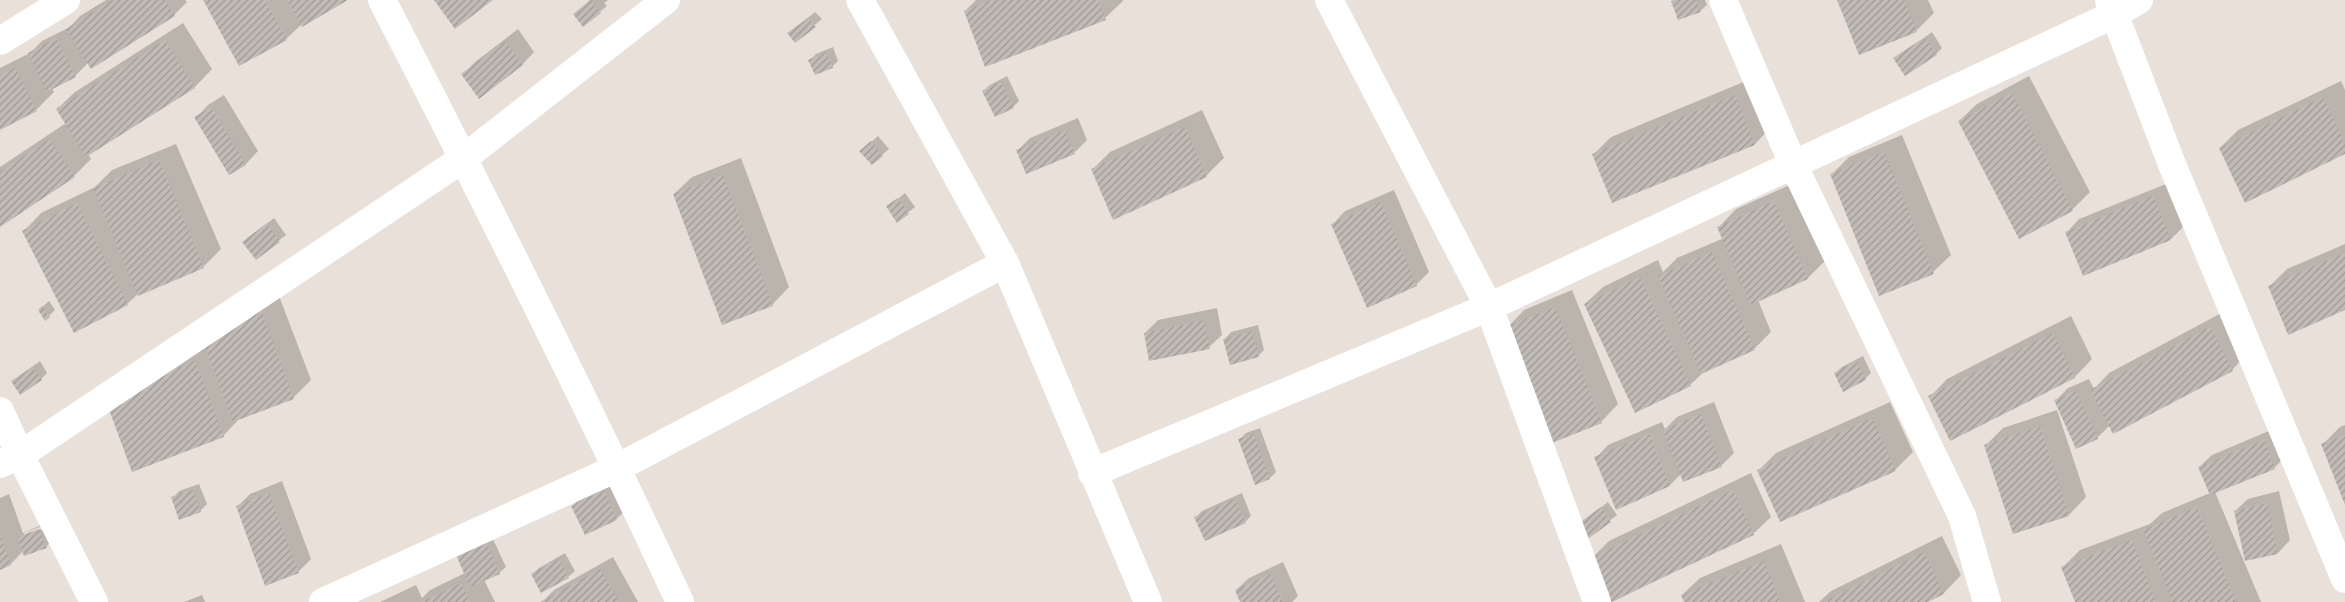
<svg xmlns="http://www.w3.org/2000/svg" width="2345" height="602" viewBox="0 0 2345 602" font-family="'Fira Sans Condensed',sans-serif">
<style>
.shadow{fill:#0003;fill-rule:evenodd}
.building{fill:url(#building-hatch)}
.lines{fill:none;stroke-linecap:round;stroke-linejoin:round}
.minor{stroke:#fff;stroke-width:28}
</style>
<defs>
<pattern id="building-hatch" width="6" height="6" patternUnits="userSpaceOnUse" patternTransform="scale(1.25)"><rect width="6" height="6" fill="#c1bbb6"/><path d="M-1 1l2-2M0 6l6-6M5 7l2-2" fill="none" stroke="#9d9894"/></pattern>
</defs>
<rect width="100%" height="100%" fill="#e9e1d9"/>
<path class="shadow" d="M106 0H185L187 2 174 15 89 62 75 76 52 88 54 92 36 110 0 129V68L30 53 42 41 70 27 80 16Z
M204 0H345L302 24 286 39Z
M590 0H608L604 3 607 6 583 25 574 14Z
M976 0H1123V1L1105 18 986 66 965 11Z
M1675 0H1705L1707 5 1700 11 1673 2Z
M1838 0H1928L1934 13 1916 31Z
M815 12 822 19 795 41 789 33Z
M183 23 212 69 195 87 88 154 91 159 74 176 0 225V167L66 123 57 109 75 92Z
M518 29 534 52 522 65 463 74 475 62Z
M1932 32 1942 48 1936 54 1895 58Z
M833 47 838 61 832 67 810 60 816 54Z
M1007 76 1019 101 1013 107 983 91 990 85Z
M2029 76 2090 192 2072 210 2020 237 1959 121 1977 104Z
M1753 78 1772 126 1755 144 1613 202 1594 154 1611 137Z
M2341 81 2345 90V153L2220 148 2238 130Z
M224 95 258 151 246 164 230 174 196 118 208 105Z
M1202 110 1224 158 1206 176 1092 170 1110 152Z
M1078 118 1087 140 1074 153 1018 150 1030 138Z
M1902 135 1951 255 1933 272 1831 175 1849 157Z
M878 136 889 149 882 155 868 145Z
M176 144 221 249 203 267 138 294 127 304 24 231 41 213 95 187 112 170Z
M741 158 789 287 772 305 674 194 692 177Z
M1792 184 1825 261 1808 278 1758 300 1771 332 1754 349 1704 372 1690 385 1585 304 1603 287 1658 260 1663 272 1677 258 1724 238 1719 227 1736 209Z
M2166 184 2183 227 2171 239 2067 232 2079 219Z
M1394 190 1429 272 1416 285 1333 224 1345 211Z
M905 193 915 207 897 221 888 207Z
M274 218 286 235 256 258 244 242Z
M2345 244V308L2269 287 2287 269Z
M276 288 311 380 293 398 240 418 223 436 106 396Z
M1572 290 1618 404 1601 422 1507 328 1524 310Z
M49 301 55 310 49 316 39 310Z
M1217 308 1222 335 1209 347 1145 333 1158 320Z
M2227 310 2249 352 2232 370 2110 425 2097 438 2056 400 2068 388 2089 379 2094 389 2109 373Z
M2071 316 2092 359 2075 377 1950 439 1930 397 1947 379Z
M1258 325 1264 350 1258 356 1225 339 1231 332Z
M1863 356 1871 373 1865 379 1835 373 1842 367Z
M40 361 47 373 41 379 12 381Z
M1714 402 1734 453 1721 466 1681 474 1670 485 1616 508 1596 458 1608 445 1662 422 1665 429 1677 417Z
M1890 402 1913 452 1895 470H1759L1776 453Z
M2057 410 2086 497 2069 515 2014 533 1985 446 2003 428Z
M2345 425V502L2323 444 2340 427Z
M1260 428 1276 472 1270 478 1240 439 1246 433Z
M2276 428 2287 455 2274 468 2215 492 2261 602H2076L2063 567 2080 550 2150 524 2162 513 2210 493 2199 467 2212 455Z
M1751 473 1771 517 1753 534 1612 602 1591 559 1609 541Z
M282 481 311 559 298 572 238 506 250 494Z
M199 484 207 504 200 511 173 498 179 491Z
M610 485 623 513 616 519 573 506 579 499Z
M2279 491 2290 540 2278 553 2235 511 2248 499Z
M1242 493 1251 516 1245 522 1196 517 1202 511Z
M9 494 23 533 46 523 52 540 46 547 23 551 11 564 0 568V498ZM45 525 46 527 24 536V533Z
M1608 502 1617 515 1585 539 1577 526Z
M1942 536 1961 575 1944 593 1925 602H1819L1831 591Z
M492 537 506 567 499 573 484 580 495 602H380L416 585 422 598 430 590 465 573 457 556Z
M1781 544 1805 602H1685L1682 595 1700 578Z
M565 553 575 571 568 577 532 574 539 568Z
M613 557 638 602H542L554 590Z
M1283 562 1298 596 1292 602H1242L1236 590 1249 578Z
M202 595 205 602H184Z"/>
<path class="building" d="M112 0H165L175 16 91 69 66 29Z
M203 0H265L287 40 239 66Z
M287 0H348L302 27Z
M434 0H493L455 29Z
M591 0 601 13 583 27 573 14Z
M991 0H1098L1106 20 985 67 964 11Z
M1675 0H1696L1701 12 1678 20 1671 1Z
M1837 0H1904L1917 32 1859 55Z
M808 18 816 27 795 43 787 33Z
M1925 37 1937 55 1905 76 1893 58Z
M56 38 76 77 47 92 28 53Z
M165 40 195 88 86 157 56 109Z
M505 41 523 65 479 99 461 74Z
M826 52 833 68 815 75 808 60Z
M15 68 37 111 0 130V75Z
M1000 81 1014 108 995 117 982 91Z
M2012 93 2073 211 2019 239 1958 121Z
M1735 95 1755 145 1612 203 1592 154Z
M2323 97 2345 144V154L2245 203 2219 148Z
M211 107 246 165 229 175 194 117Z
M1185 127 1207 177 1113 220 1091 169Z
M1065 130 1075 154 1026 174 1016 150Z
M49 139 75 177 0 227V172Z
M871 141 883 156 872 165 859 151Z
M1884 152 1934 274 1879 296 1830 174Z
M159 160 204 268 138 296 93 188Z
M723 175 773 306 722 325 673 194Z
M2153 196 2171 240 2083 276 2065 232Z
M898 198 909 214 897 223 886 206Z
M1774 201 1808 279 1751 305 1717 227Z
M1381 202 1417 286 1367 308 1331 224Z
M77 203 128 305 74 333 22 231Z
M267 223 280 242 256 260 242 242Z
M1712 252 1755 350 1701 374 1658 276Z
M2345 253V310L2288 335 2268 286Z
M1640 277 1691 386 1635 413 1584 304Z
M259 305 294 399 233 422 200 333Z
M42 306 50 317 45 321 38 310Z
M1555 307 1602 423 1552 443 1505 327Z
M1204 320 1210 349 1149 361 1144 333Z
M2210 327 2233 371 2113 434 2090 390Z
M1252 331 1259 357 1230 365 1223 339Z
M2053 333 2075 378 1950 441 1928 396Z
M195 361 224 437 132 472 104 396Z
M1856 361 1866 380 1843 392 1834 373Z
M33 367 42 380 20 395 11 381Z
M2076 391 2098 439 2076 449 2054 400Z
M1701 414 1722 467 1683 482 1663 430Z
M1872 418 1896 471 1780 522 1757 470Z
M2040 426 2069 516 2013 534 1984 445Z
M1254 434 1270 479 1255 485 1238 439Z
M1649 434 1670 486 1616 510 1594 457Z
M2345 435V505L2321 444Z
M2264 440 2275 469 2210 495 2198 467Z
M192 489 201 512 179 520 171 497Z
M604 490 617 520 585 535 571 506Z
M1733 490 1754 535 1610 602 1590 558Z
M269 493 299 573 265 586 236 506Z
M1235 499 1246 523 1205 541 1194 517Z
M2267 503 2278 554 2245 561 2234 511Z
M1601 507 1611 522 1585 541 1575 526Z
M2197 507 2236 602H2173L2143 530Z
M39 529 47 548 24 556 17 537Z
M0 535 11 565 0 570Z
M2132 540 2156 602H2075L2061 567Z
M486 542 500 574 470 587 456 555Z
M1924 552 1944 594 1928 602H1824Z
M558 559 569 578 541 593 531 574Z
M1764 561 1780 602H1684L1681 595Z
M600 569 619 602H540Z
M1270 574 1283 602H1240L1235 590Z
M461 583 470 602H421Z"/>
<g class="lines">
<path class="minor" d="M382 0C485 199 585 399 680 602
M860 0 1005 263 1148 602
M1329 0 1489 307 2115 14 2139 0
M1723 0 1793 164 1962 516 1987 602
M2109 0 2171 162 2345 579
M0 41 66 0
M0 411 20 455 94 602
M0 464 20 455 464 158 666 0
M1092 473 1489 307 1597 602
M323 602 617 468 1005 263"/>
</g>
</svg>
